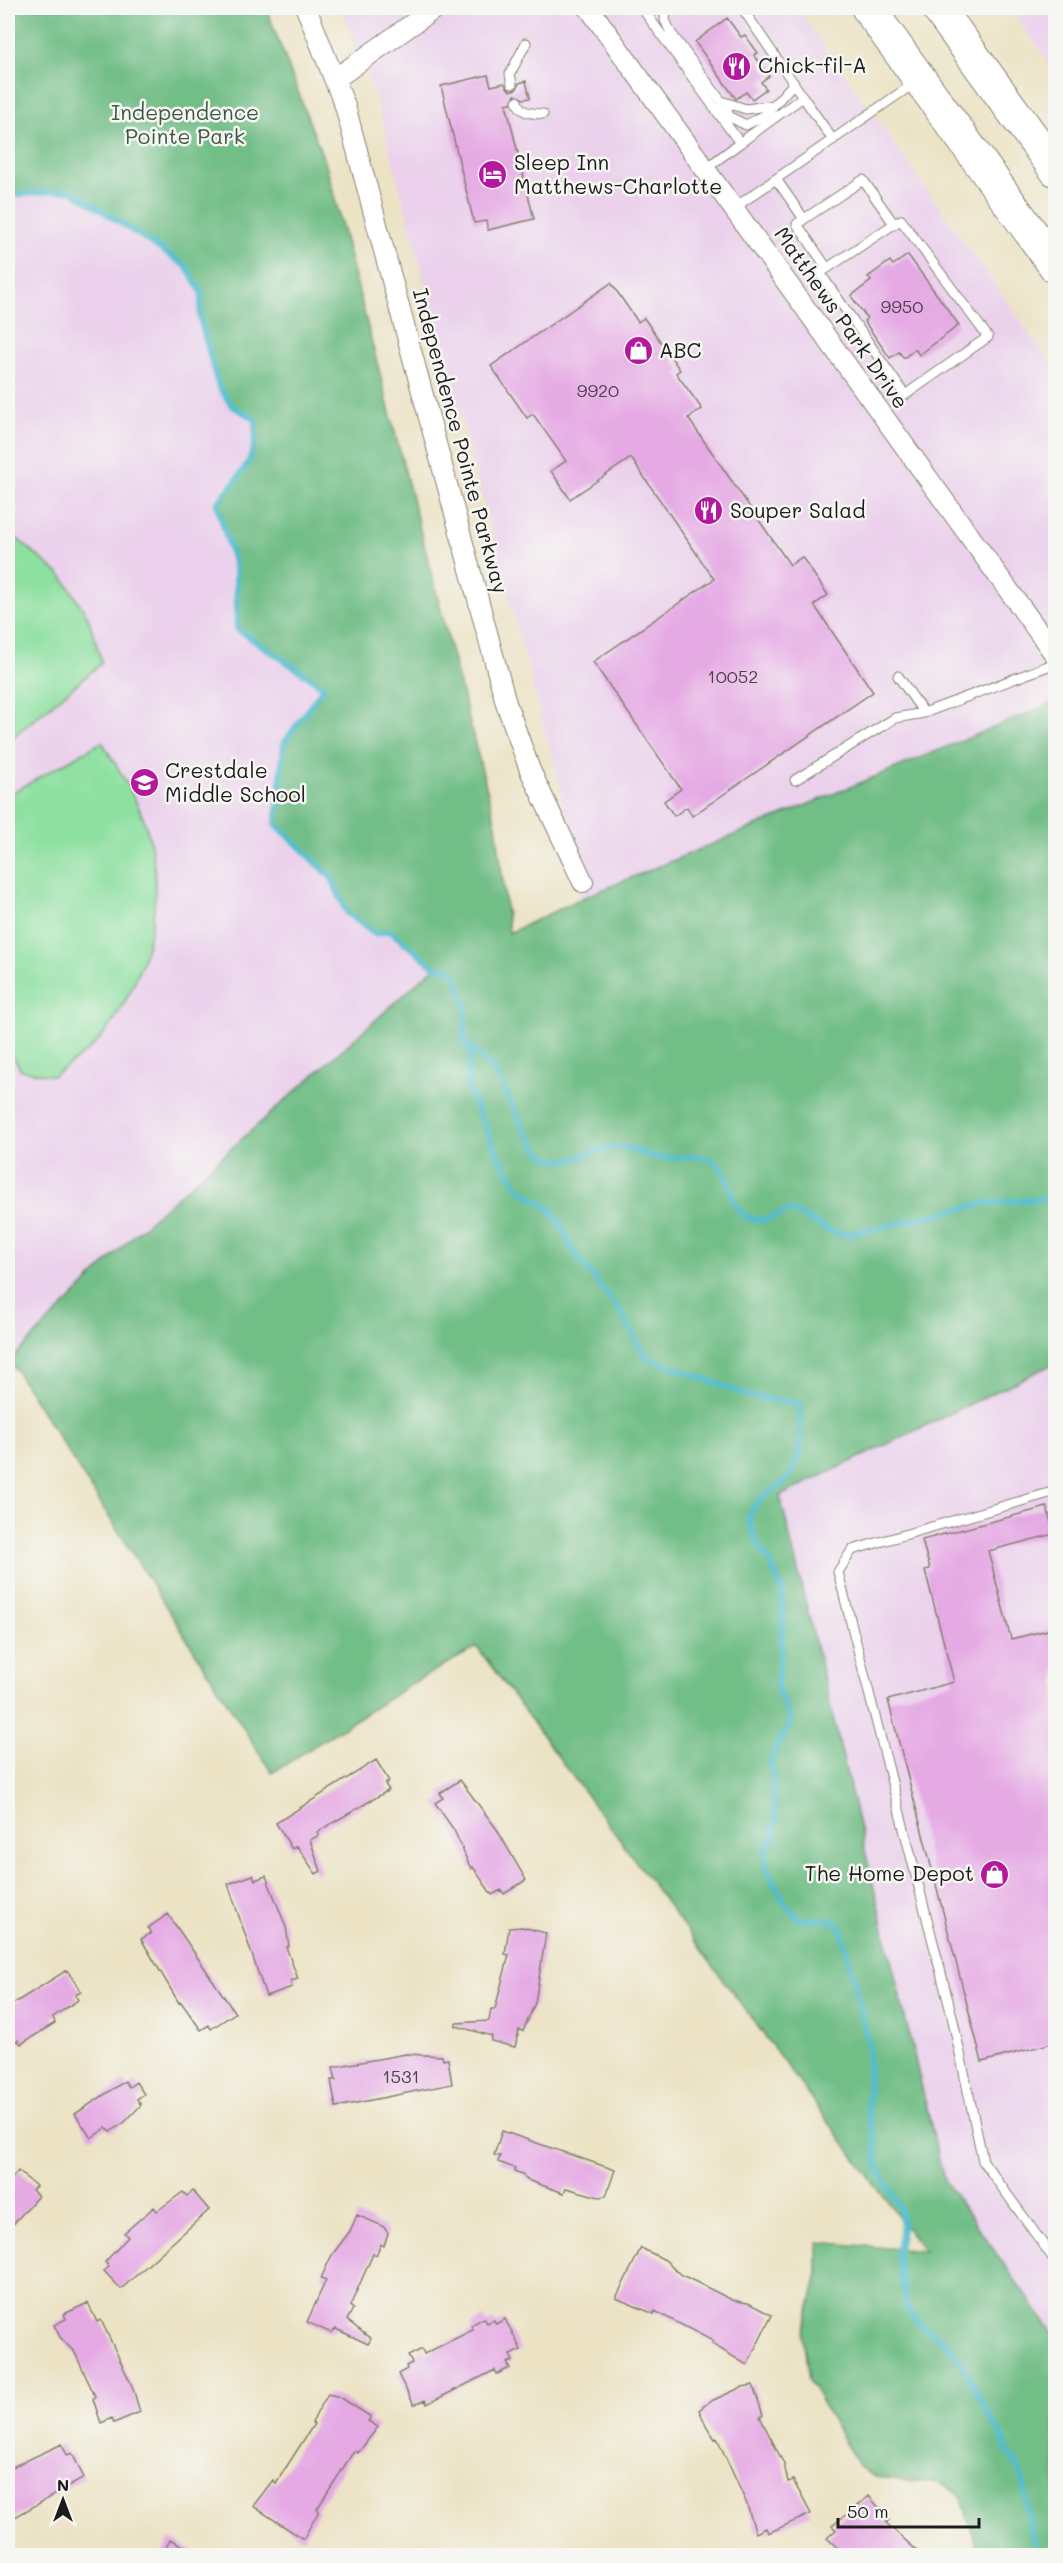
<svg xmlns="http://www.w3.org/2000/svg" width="1063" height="2563" viewBox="0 0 1063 2563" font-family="Mali,sans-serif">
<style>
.built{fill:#ebd1ec}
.green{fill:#8ee0a1;stroke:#557e5e;stroke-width:1.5}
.forest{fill:#72be87;stroke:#476d52;stroke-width:1.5}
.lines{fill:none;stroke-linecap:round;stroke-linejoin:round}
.stream{stroke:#52bdcd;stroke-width:6}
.building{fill:#e5a9e4}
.lane-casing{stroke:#848070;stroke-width:11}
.street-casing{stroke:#848070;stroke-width:22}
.highway-casing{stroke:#848070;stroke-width:35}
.lane{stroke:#fff;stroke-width:9}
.street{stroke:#fff;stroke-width:20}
.highway{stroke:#fff;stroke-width:33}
.labels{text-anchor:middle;stroke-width:5;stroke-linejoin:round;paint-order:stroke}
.number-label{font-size:18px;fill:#4e3f4e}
.poi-label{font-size:21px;fill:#1c1c1c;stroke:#f6f6f2;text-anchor:start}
.park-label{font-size:21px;fill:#3e5744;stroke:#f6f6f2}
.street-label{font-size:21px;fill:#1c1c1c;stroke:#f6f6f2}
</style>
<rect width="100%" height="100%" fill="#f6f6f2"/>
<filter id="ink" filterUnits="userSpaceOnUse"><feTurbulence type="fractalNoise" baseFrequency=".0167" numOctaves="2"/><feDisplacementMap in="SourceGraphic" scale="12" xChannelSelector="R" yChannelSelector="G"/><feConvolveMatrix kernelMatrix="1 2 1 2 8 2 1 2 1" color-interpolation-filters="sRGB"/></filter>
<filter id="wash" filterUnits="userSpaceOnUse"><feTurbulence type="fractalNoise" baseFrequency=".008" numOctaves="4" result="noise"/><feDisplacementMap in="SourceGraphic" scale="24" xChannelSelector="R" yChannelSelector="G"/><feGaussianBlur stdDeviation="1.35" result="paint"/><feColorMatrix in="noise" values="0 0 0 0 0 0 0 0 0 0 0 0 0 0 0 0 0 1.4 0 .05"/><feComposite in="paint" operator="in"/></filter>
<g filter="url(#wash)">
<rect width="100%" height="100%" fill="#ece3c5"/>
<path class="built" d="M342 8H797L1055 369V702L580 899 561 791 376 99Z
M1010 8H1055V72Z
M8 186 14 195 71 190 186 266 202 293 200 318 232 406 255 419 257 439 249 462 217 504 236 570 237 629 324 687 284 743 277 824 331 877 347 913 390 931 435 967 133 1236 8 1363Z
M1055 1363V2336L944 2180 780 1496Z"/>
<path class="green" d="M8 531 63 577 88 617 102 663 8 741Z
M102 742C118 767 135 795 145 823 169 894 148 977 103 1035 90 1052 69 1064 53 1076L21 1070 8 1048V795Z"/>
<path class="forest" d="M8 8H266L327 168 496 825 509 933 580 899 1055 702V1363L780 1496 944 2180 1055 2336V2555H980L960 2495 940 2483 875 2477 859 2467 809 2380 803 2335 818 2274V2242L924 2251 477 1647 416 1681 272 1773 10 1361 133 1236 435 967 390 931 375 934 347 913 331 877 276 824 284 743 324 687 237 629 236 570 217 504C239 475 260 458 255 420L232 406 218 385 200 318 202 293 186 266 71 190 14 195 8 186Z"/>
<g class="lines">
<path class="stream" d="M8 186 14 195 71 190 186 266 202 293 200 318 218 385 232 406 255 419C260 459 239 475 217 504L236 570 237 629 324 687 284 743 276 824 331 877 347 913 375 934 390 931 435 967 452 969 466 1004 464 1042C476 1053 488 1061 496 1074 508 1093 530 1150 549 1158 570 1167 596 1148 616 1147 631 1146 642 1154 655 1157 674 1160 692 1153 710 1159 738 1169 722 1221 761 1220 771 1219 781 1213 791 1210L828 1230 846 1235 986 1203 1056 1198
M471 1048 467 1086 499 1157 518 1188 550 1209 560 1223 573 1251 621 1312 646 1357 750 1396 799 1404C802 1425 803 1465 786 1480 771 1494 754 1497 749 1519L756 1542 769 1560 782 1590V1639L777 1687 790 1719V1726L778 1743 771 1761 776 1820 773 1838 766 1850V1868L786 1905 800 1920H833L841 1928 869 2045 868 2115 875 2136 877 2167 899 2206 903 2225 897 2253 907 2309 921 2326 944 2342 957 2356 1017 2466C1031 2495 1024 2528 1041 2556"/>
</g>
<g id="blocks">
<path class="building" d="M727 18 741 37 745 35 758 53 754 55 769 76 761 82 766 89 752 99 746 92 736 99 695 42Z
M488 75 491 86 504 83 510 91 517 89 519 83 526 81 530 98 524 99 515 95 511 103 506 104 534 219 488 230 486 221 474 223 441 86Z
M908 255 959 325 919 355 915 349 904 358 899 352 890 358 864 321 867 318 851 296 871 281 868 277 890 261 893 265Z
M611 283 638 322 644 318 680 370 676 373 702 409 688 418 790 565 802 557 828 595 814 605 873 692 692 816 687 807 674 816 664 801 681 789 593 662 714 579 631 458 570 499 551 471 566 461 533 414 527 418 491 366Z
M1047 1507 1054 1534 988 1551 1011 1639 1056 1628V2042L982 2062 888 1700 954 1682 925 1570 930 1569 922 1540Z
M376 1760 389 1781 385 1784 389 1790 317 1832 319 1835 310 1840 321 1871 316 1874 297 1846 292 1849 276 1823Z
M460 1780 496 1828 526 1880 504 1894 501 1890 492 1895 473 1867 471 1869 454 1830 435 1803 443 1798 440 1793Z
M253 1875 255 1880 266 1876 286 1927 289 1946 286 1947 298 1979 290 1981 292 1987 266 1996 228 1884Z
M168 1914 235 2013 211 2029 209 2025 201 2030 181 2002 179 2003 141 1939 151 1933 148 1928Z
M522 1927 546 1933 535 2003 523 2031 519 2030 515 2047 491 2041 492 2036 456 2026V2023L489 2021 491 2009H495L509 1955 505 1954 509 1928Z
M67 1970 81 1992 75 1995 78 2000 53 2017 55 2023 21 2044 18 2040 8 2046V2007Z
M406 2054 442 2056 443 2060 448 2059 452 2084 336 2107 331 2080H336L333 2067Z
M125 2081 129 2087 136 2082 144 2094 137 2099 141 2105 125 2122 110 2132 106 2128 91 2138 75 2114Z
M502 2131 615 2170 606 2196 599 2197 566 2188 564 2193 527 2180 522 2174 514 2171 515 2168 498 2162 500 2156 494 2155Z
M18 2171 36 2186 32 2190 38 2196 8 2230V2183Z
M193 2191 209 2210 121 2289 104 2271 109 2267 105 2262 128 2237 124 2233 154 2207 157 2211 183 2192 187 2196Z
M357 2215 383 2226 388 2233 384 2246 381 2244 376 2255 373 2254 350 2306 353 2309 347 2320 371 2339 368 2344 336 2329 331 2333 307 2322 326 2280 321 2278 332 2255 350 2231Z
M641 2248 665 2260 682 2275 732 2300 748 2303 772 2315 747 2365 712 2344 713 2341 655 2311 654 2314 616 2298Z
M88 2303 97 2322 101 2320 133 2388 140 2412 114 2423 112 2418 101 2423 93 2399 95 2396 75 2353 60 2337 54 2325 66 2319 64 2314Z
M484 2318 487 2323 494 2320 496 2324 505 2319 521 2350 510 2355 513 2361 507 2363 510 2368 497 2374 495 2370 427 2404 425 2400 414 2405 398 2374 407 2369 406 2366 412 2363 408 2356 422 2349 424 2354 473 2330 471 2325Z
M753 2385 763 2415 760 2417 784 2464 788 2482 793 2480 811 2514 768 2533 766 2528 756 2533 746 2502 717 2438 715 2439 707 2427 699 2410 709 2402 742 2387Z
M328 2394 340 2397 371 2417 368 2421 378 2427 358 2453 354 2451 317 2509 319 2511 303 2539 253 2506 273 2480 276 2483 314 2424 312 2423 318 2411Z
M62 2444 67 2455 72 2453 84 2478 8 2521V2469Z
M869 2496 889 2520 886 2523 923 2556H846L827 2538 836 2530 832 2526Z
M170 2539 202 2556H161Z"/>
</g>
</g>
<g filter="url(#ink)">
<use href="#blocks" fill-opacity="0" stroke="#848070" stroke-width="1.5"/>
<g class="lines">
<defs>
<path id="lane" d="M642 8 740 143 803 97 742 8
M666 8 665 20 671 33 721 101 746 109 774 105 794 83
M512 84 510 74 526 43
M803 97 833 140
M517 101C521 114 531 113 543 114
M721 101 730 117 746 125 767 114 774 105
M705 169 740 143
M776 179 804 219 863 180 894 224 901 220 988 337 905 395 820 273 894 224
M734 208 916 82
M804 219 797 224 827 268
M898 676 924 713 1056 663
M795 780 895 718 924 713
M1056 1491 852 1550 838 1572 952 2016 983 2161 1056 2262"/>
<path id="street" d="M306 8 345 106 506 703 530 770 583 882
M589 8 1056 656
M335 79 435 8"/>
<path id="highway" d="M868 8 1056 267
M938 8 1056 170"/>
</defs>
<use href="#lane" class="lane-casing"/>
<use href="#street" class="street-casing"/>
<use href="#highway" class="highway-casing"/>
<use href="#lane" class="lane"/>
<use href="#street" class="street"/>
<use href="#highway" class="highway"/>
</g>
</g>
<defs>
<symbol id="restaurant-disc" viewBox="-11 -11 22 22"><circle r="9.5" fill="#b5179e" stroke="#f6f6f2"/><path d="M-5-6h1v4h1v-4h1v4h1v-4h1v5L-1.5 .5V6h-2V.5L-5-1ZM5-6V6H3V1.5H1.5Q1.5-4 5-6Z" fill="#fff"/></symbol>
<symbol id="hotel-disc" viewBox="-11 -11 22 22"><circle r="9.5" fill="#b5179e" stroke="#f6f6f2"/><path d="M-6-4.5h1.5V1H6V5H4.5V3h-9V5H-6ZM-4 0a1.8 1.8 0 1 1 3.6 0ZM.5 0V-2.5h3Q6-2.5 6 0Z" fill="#fff"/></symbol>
<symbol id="shop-disc" viewBox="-11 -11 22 22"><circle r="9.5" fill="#b5179e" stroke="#f6f6f2"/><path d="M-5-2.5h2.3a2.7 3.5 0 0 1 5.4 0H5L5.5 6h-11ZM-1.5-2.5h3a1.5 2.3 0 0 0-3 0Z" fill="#fff"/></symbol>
<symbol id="school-disc" viewBox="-11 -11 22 22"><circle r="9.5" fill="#b5179e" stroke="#f6f6f2"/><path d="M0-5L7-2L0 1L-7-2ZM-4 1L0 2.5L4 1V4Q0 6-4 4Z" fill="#fff"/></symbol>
</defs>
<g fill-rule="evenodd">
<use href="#restaurant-disc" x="720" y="50" width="33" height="33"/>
<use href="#hotel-disc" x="476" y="158" width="33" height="33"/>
<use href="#shop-disc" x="622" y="334" width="33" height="33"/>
<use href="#restaurant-disc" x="692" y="494" width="33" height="33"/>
<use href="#school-disc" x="128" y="766" width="33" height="33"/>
<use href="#shop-disc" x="978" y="1858" width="33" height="33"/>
</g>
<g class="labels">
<g class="number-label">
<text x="902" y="313">9950</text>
<text x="598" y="397">9920</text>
<text x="733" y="683">10052</text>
<text x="401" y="2083">1531</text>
</g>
<g class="poi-label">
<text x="758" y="73">Chick-fil-A</text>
<text x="514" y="170">Sleep Inn<tspan x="514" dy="24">Matthews-Charlotte</tspan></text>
<text x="659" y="358">ABC</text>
<text x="730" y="518">Souper Salad</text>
<text x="165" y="778">Crestdale<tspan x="165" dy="24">Middle School</tspan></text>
<text x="974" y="1881" text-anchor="end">The Home Depot</text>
</g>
<g class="park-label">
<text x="185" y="120">Independence<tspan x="185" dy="24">Pointe Park</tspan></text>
</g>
<g class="street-label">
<text transform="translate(841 318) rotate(55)" y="7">Matthews Park Drive</text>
<text transform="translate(460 441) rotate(75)" y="7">Independence Pointe Parkway</text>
</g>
</g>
<rect width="1063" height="2563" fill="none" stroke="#f6f6f2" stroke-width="30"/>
<g transform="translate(63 2500)" stroke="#f6f6f2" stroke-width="4.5" paint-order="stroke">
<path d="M0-4.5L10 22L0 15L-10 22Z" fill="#1c1c1c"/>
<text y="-9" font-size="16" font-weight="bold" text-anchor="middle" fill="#1c1c1c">N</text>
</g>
<path d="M838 2518v9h141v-9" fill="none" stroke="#1c1c1c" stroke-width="3"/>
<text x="847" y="2518" font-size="18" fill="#1c1c1c" stroke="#f6f6f2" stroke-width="4.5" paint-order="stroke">50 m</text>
</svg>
